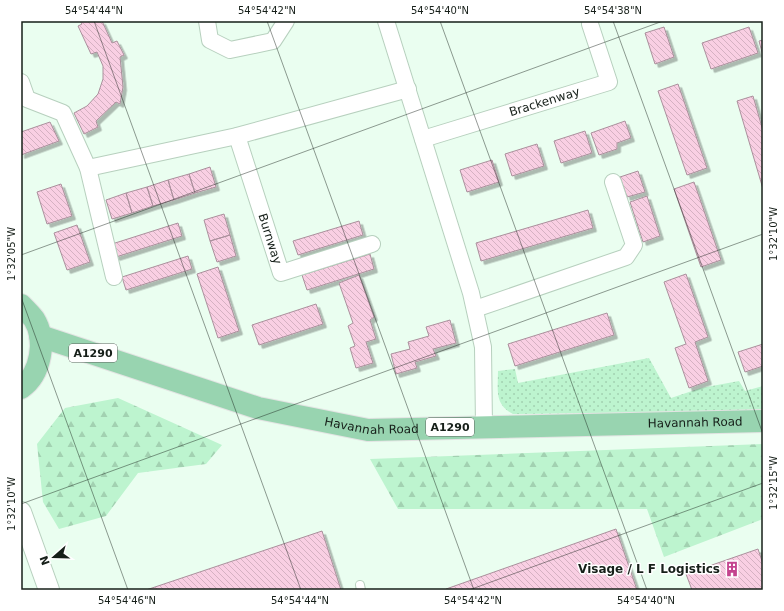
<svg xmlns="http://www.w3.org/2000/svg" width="784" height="611" viewBox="0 0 784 611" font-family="'DejaVu Sans',sans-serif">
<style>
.grass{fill:url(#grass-dots)}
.forest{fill:url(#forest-firs)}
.building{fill:url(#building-back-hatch);stroke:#aa909c;filter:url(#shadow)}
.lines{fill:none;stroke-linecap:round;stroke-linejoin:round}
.service-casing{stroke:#b7d0be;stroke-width:10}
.minor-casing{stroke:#b7d0be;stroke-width:18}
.tertiary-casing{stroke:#b7d0be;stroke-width:22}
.primary-casing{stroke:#e3e4e3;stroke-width:24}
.service{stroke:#fff;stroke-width:8}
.minor{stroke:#fff;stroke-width:16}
.tertiary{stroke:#fff;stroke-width:20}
.primary{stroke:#98d4b0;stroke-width:22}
.ticks{fill:none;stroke:#161f19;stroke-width:1;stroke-opacity:0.45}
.labels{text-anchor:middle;stroke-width:3;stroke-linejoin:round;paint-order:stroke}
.shield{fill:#fff;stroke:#5c625e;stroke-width:1}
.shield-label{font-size:11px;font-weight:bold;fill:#161f19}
.street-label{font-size:12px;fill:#161f19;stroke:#fff}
.poi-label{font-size:12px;font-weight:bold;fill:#161f19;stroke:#fff;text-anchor:end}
.neatline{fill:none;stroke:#161f19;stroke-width:1.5}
.ticks-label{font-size:10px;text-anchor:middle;fill:#161f19}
</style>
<defs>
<pattern id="grass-dots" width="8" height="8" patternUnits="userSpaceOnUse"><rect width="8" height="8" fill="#bdf4cf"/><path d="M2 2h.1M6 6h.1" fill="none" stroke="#a2d1b1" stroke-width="1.8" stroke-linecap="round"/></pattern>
<pattern id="forest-firs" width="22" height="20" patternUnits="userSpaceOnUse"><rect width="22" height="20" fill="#bdf4cf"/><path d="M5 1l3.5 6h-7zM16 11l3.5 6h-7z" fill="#a2d1b1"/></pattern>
<pattern id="building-back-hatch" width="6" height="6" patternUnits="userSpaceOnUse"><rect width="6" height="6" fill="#f9cfe3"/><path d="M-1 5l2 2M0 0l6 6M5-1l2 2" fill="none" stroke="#d5b1c2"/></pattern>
<filter id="shadow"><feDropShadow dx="3.5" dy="3.5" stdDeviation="0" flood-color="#0004"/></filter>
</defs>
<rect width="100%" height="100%" fill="#eafef0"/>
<path class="grass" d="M649 358 671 398 701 388 739 381 745 391 763 386V410L709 412 513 414C494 405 498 389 498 371L515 369 518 383Z"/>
<path class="forest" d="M118 398 222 445 206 464 138 473 106 516 59 529 43 502 37 444 65 408Z
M763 444V519L664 557 647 509H398L370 459Z"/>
<path class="building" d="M80 21H102L112 43 117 41 124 55 120 57 123 87 120 104 116 102 96 121 98 127 84 134 74 113 87 106 98 94 103 79V66L97 52 91 54 78 26 82 24Z
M664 27 674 57 655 64 645 33Z
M749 27 758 53 711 69 702 43Z
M763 40V56L759 41Z
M678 84 707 168 687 175 658 91Z
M753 96 763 131V189L737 101Z
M625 121 631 138 617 143V149L599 155 591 133Z
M50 122 59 141 21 155V132Z
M585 131 592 153 561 163 554 141Z
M537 144 544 166 512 176 505 154Z
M492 160 499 182 467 192 460 170Z
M210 167 216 187 195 193 189 174Z
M638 171 645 192 627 197 620 177Z
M189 174 195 193 174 200 168 180Z
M168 180 174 200 153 206 147 187Z
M694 182 721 260 701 267 674 189Z
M61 184 72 216 47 224 37 192Z
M147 187 153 206 132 213 126 193Z
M126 193 132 213 112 219 106 200Z
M647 196 660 236 643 242 630 202Z
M588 210 593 228 481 261 476 243Z
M224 214 230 235 210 241 204 220Z
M359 221 363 235 298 255 293 241Z
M178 223 182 236 116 257 112 244Z
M77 225 90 262 67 270 54 233Z
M230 235 236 256 217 262 210 241Z
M370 254 374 269 307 290 302 275Z
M188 256 192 269 126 290 122 277Z
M218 267 239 331 218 338 197 274Z
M686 274 708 337 695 342 708 381 689 388 675 348 686 344 664 282Z
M359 275 374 317 370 320 376 339 366 342 373 363 356 368 350 348 355 346 348 326 353 323 339 283Z
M316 304 323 324 259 345 252 325Z
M607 313 614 335 515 366 508 344Z
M450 320 456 343 433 349 436 356 415 362 417 368 396 374 391 354 410 349 408 342 429 336 426 327Z
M763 344V366L745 372 738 352Z
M616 529 637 590H446V589Z
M322 531 341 590H146Z
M758 549 763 564V590H692L686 574Z"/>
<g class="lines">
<defs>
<path id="service" d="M360 585 361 590"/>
<g id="minor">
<path d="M207 21 210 40 230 50 273 41 286 21"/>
<path d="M386 21 471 293 483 347 484 427"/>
<path d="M21 82 27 99 63 113 88 168 114 277"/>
<path id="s1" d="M237 136 281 273 372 244"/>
<path id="s2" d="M423 139 609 82 590 24"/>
<path d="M88 168 237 136 408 89"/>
<path d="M475 309 626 257 634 245 613 182"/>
</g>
<path id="tertiary" d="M21 512 49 590"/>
<g id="primary">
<path d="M21 305C25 309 30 314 34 319 47 340 41 374 21 388"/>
<path id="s3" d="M40 336 258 408 368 430 763 421"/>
</g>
</defs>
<use href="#service" class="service-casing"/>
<use href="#minor" class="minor-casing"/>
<use href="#tertiary" class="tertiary-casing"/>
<use href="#primary" class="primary-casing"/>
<use href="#service" class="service"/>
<use href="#minor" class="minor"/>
<use href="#tertiary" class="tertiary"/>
<use href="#primary" class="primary"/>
</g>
<path class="ticks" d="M94 21 301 590M267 21 474 590M440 21 647 590M613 21 763 434M21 255 663 21M21 297 128 590M21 504 763 234M469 590 763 483"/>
<defs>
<symbol id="building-bare" viewBox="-9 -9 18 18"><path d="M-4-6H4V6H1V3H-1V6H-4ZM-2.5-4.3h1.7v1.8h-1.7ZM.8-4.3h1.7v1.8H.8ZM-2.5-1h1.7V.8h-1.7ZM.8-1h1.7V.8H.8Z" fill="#c4448f" stroke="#fff" stroke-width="2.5" paint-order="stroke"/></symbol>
</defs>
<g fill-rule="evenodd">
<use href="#building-bare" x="721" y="558" width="22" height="22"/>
</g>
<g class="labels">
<g class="shield">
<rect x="69" y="344" width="48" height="18" rx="3"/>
<rect x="426" y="418" width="48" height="18" rx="3"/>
</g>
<g class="shield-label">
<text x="93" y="357">A1290</text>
<text x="450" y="431">A1290</text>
</g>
<g class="street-label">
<text dy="4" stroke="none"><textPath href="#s2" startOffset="127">Brackenway</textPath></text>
<text dy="4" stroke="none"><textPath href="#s1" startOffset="108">Burnway</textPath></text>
<text dy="4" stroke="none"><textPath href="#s3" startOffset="669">Havannah Road</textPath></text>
<text dy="4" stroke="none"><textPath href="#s3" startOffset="345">Havannah Road</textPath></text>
</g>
<g class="poi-label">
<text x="720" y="573">Visage / L F Logistics</text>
</g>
</g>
<rect width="784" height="611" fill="none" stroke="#ffffff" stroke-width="44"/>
<g transform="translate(54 557) rotate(250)" stroke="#ffffff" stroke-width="3" paint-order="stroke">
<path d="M0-3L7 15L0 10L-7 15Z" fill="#161f19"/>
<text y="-6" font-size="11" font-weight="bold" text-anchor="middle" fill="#161f19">N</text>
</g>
<rect x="22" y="22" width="740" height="567" class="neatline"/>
<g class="ticks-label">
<text x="94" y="14">54°54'44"N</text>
<text x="267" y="14">54°54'42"N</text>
<text x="440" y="14">54°54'40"N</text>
<text x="613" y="14">54°54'38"N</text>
<text transform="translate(773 234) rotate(-90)" y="4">1°32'10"W</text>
<text transform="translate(11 254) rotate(-90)" y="4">1°32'05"W</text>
<text transform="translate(773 483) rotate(-90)" y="4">1°32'15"W</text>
<text transform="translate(11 504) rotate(-90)" y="4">1°32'10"W</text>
<text x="127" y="604">54°54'46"N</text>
<text x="300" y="604">54°54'44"N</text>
<text x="473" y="604">54°54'42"N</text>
<text x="646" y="604">54°54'40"N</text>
</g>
</svg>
